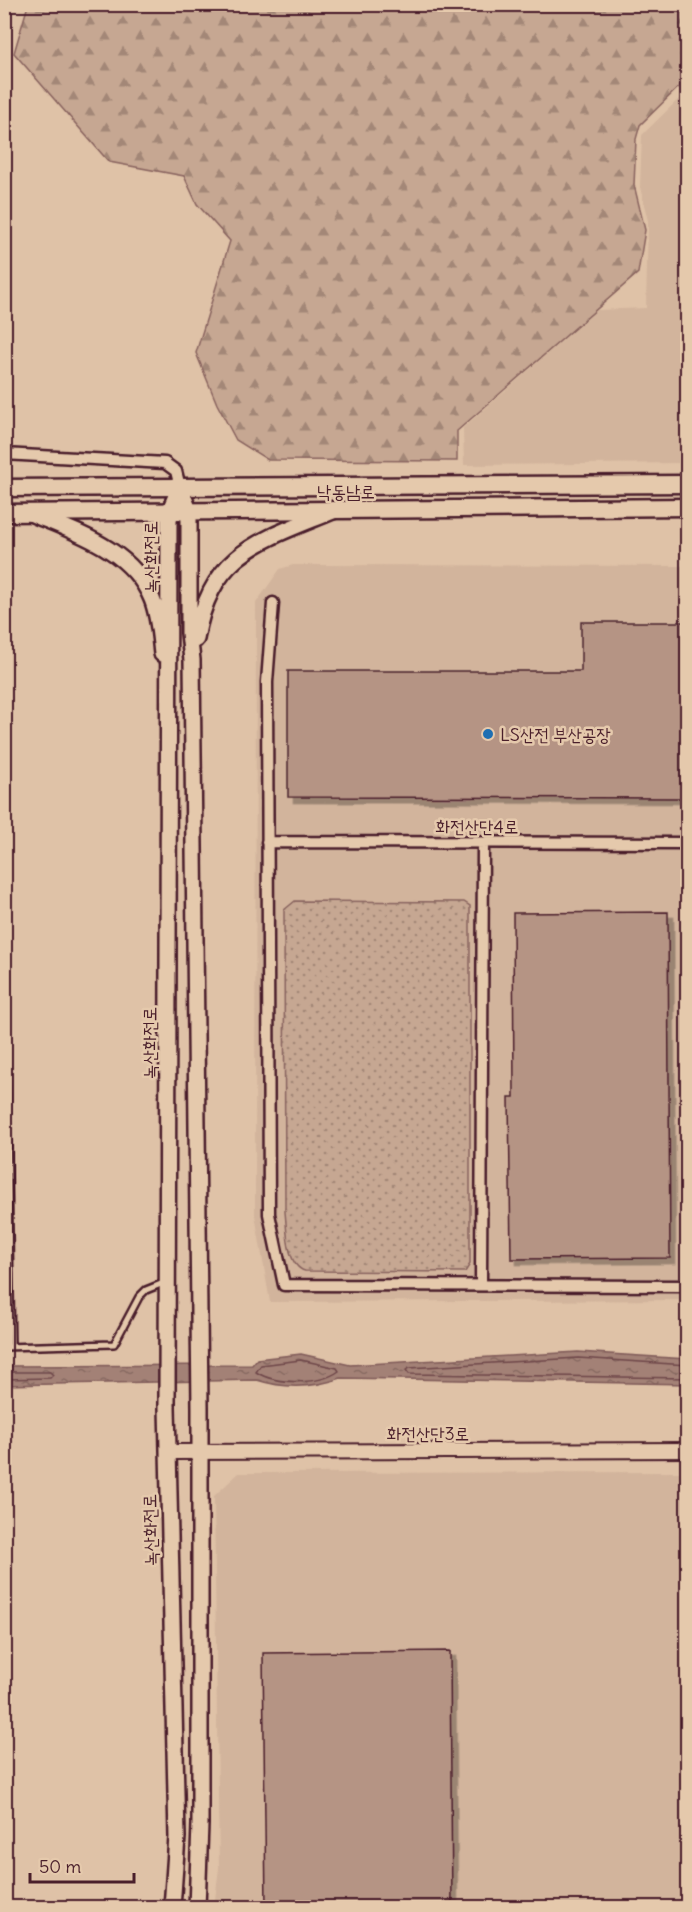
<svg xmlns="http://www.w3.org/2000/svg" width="692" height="1912" viewBox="0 0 692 1912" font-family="Delius,'Poor Story',sans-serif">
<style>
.built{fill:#d2b49c}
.grass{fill:url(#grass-dots);stroke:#88635e;stroke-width:1.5}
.forest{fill:url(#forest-firs);stroke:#88635e;stroke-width:1.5}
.water{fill:url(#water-ripples);stroke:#7f5a58;stroke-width:1.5}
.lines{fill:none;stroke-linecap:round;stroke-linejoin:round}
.shore{stroke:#6e4649;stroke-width:1.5}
.building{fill:#b59484;stroke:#4a1f2b;stroke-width:1.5;filter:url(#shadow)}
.service-casing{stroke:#4a1f2b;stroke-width:10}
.minor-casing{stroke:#4a1f2b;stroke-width:15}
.tertiary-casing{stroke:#4a1f2b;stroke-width:18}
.secondary-casing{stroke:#4a1f2b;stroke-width:20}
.primary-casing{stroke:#4a1f2b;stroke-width:21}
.service{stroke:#e5c9ac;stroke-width:5}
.minor{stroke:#e5c9ac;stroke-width:10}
.tertiary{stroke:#e5c9ac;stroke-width:14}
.secondary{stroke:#e5c9ac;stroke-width:15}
.primary{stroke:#e5c9ac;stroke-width:16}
.poi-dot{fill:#1f6fb2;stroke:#e5c9ac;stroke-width:2}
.labels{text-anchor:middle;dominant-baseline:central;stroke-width:5;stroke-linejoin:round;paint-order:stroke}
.street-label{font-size:18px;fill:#4a1f2b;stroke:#e5c9ac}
.poi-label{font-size:18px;fill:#4a1f2b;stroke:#e5c9ac;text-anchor:start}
</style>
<defs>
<pattern id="grass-dots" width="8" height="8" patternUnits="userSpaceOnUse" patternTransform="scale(1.5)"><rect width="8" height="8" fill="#c6a792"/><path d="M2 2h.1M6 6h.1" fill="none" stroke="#a38777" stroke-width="1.8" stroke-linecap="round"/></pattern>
<pattern id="forest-firs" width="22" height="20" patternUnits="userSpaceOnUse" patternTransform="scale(1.5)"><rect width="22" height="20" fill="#c6a792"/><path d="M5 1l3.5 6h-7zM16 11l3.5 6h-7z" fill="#a38777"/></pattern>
<pattern id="water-ripples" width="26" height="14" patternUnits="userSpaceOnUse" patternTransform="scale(1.5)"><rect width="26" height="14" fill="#a38176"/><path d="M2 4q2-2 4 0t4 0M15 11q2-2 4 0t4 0" fill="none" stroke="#876961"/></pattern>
<filter id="shadow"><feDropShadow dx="5.5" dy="5.5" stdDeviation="0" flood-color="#0004"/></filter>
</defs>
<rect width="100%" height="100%" fill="#dfc2a7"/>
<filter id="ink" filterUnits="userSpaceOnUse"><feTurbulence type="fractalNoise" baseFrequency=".0167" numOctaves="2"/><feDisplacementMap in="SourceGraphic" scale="12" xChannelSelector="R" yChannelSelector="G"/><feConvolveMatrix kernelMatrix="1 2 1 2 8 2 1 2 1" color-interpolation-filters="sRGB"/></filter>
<g filter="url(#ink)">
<!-- built -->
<path class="built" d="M687,91V463L464,465L463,428L597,310L646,308L648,221L640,187L642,135Z
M293,565L687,566V1300L270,1302L255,1215L256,603L280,569Z
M687,1472V1907H214L219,1868L214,1496L239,1473Z"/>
<!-- grass -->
<path class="grass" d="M295,901L464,902L470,906V1264L465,1272L305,1271C286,1266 287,1228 285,1212L284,910Z"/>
<!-- forest -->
<path class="forest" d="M28,5H687V79L640,125L636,139L634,185L645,230L638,273L457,431V461L268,460L236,440L217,404L196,353L230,241L197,204L184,176L109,162L14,53Z"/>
<!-- water -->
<path class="water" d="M578,1352L687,1359L688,1384L341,1378C313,1388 285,1389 257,1380L5,1385L4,1366L252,1365L257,1359L301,1354L350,1365Z"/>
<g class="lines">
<!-- shore -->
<path class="shore" d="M301,1360L337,1368L339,1371C320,1385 276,1385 256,1372L261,1365Z
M688,1365L578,1358L409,1368L406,1370L409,1374L688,1378
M4,1372H50L53,1375L50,1378L4,1379"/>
</g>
<!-- building -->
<path class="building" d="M581,622H687V798L288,797V671H581Z
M668,912L670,1258L511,1259L509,1097H514L513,913Z
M450,1651L452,1908H266L263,1653Z"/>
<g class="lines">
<!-- service casing -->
<g class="service-casing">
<path id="service" d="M4,950L11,1347
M4,1347L114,1344L139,1297L146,1290L166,1282"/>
</g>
<!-- minor casing -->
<g class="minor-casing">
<path id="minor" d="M4,454L165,463L176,471L180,487
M273,603L267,682L269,1214L284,1285L688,1286
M267,842L688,843
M481,1285L483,843"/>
</g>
<!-- tertiary casing -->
<g class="tertiary-casing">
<path id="tertiary" d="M168,1452L688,1450"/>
</g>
<!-- secondary casing -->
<g class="secondary-casing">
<path id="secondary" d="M180,487L189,511V633L192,660L200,1407V1824L197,1908
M30,513C75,532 132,549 152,599C159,616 160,636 162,654
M196,639C211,552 260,541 333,511
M172,1908L177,1837L167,1407L169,512L180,487"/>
</g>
<!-- primary casing -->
<g class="primary-casing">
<path id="primary" d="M4,488L688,484
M4,513L688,507"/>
</g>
<!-- service -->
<use href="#service" class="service"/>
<!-- minor -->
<use href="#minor" class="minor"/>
<!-- tertiary -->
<use href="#tertiary" class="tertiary"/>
<!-- secondary -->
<use href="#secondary" class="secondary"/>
<!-- primary -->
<use href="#primary" class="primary"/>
</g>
</g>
<!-- markers -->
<circle class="poi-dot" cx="488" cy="734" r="6"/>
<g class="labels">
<!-- street labels -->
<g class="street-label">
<text x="346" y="491">낙동남로</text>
<text transform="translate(150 557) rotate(-90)">녹산화전로</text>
<text x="477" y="826">화전산단4로</text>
<text transform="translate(149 1043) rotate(-90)">녹산화전로</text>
<text x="428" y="1433">화전산단3로</text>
<text transform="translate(150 1530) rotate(-91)">녹산화전로</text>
</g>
<!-- poi labels -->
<g class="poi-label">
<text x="500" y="734">LS산전 부산공장</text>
</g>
</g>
<!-- margin -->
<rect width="692" height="1912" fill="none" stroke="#e5c9ac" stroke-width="24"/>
<rect x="12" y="12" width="668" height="1888" fill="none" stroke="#4a1f2b" stroke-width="2" filter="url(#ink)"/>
<!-- scale -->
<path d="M30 1873v9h104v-9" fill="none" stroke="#4a1f2b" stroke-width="3"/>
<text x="39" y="1873" font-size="18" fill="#4a1f2b" stroke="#e5c9ac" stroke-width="4.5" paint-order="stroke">50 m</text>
</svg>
